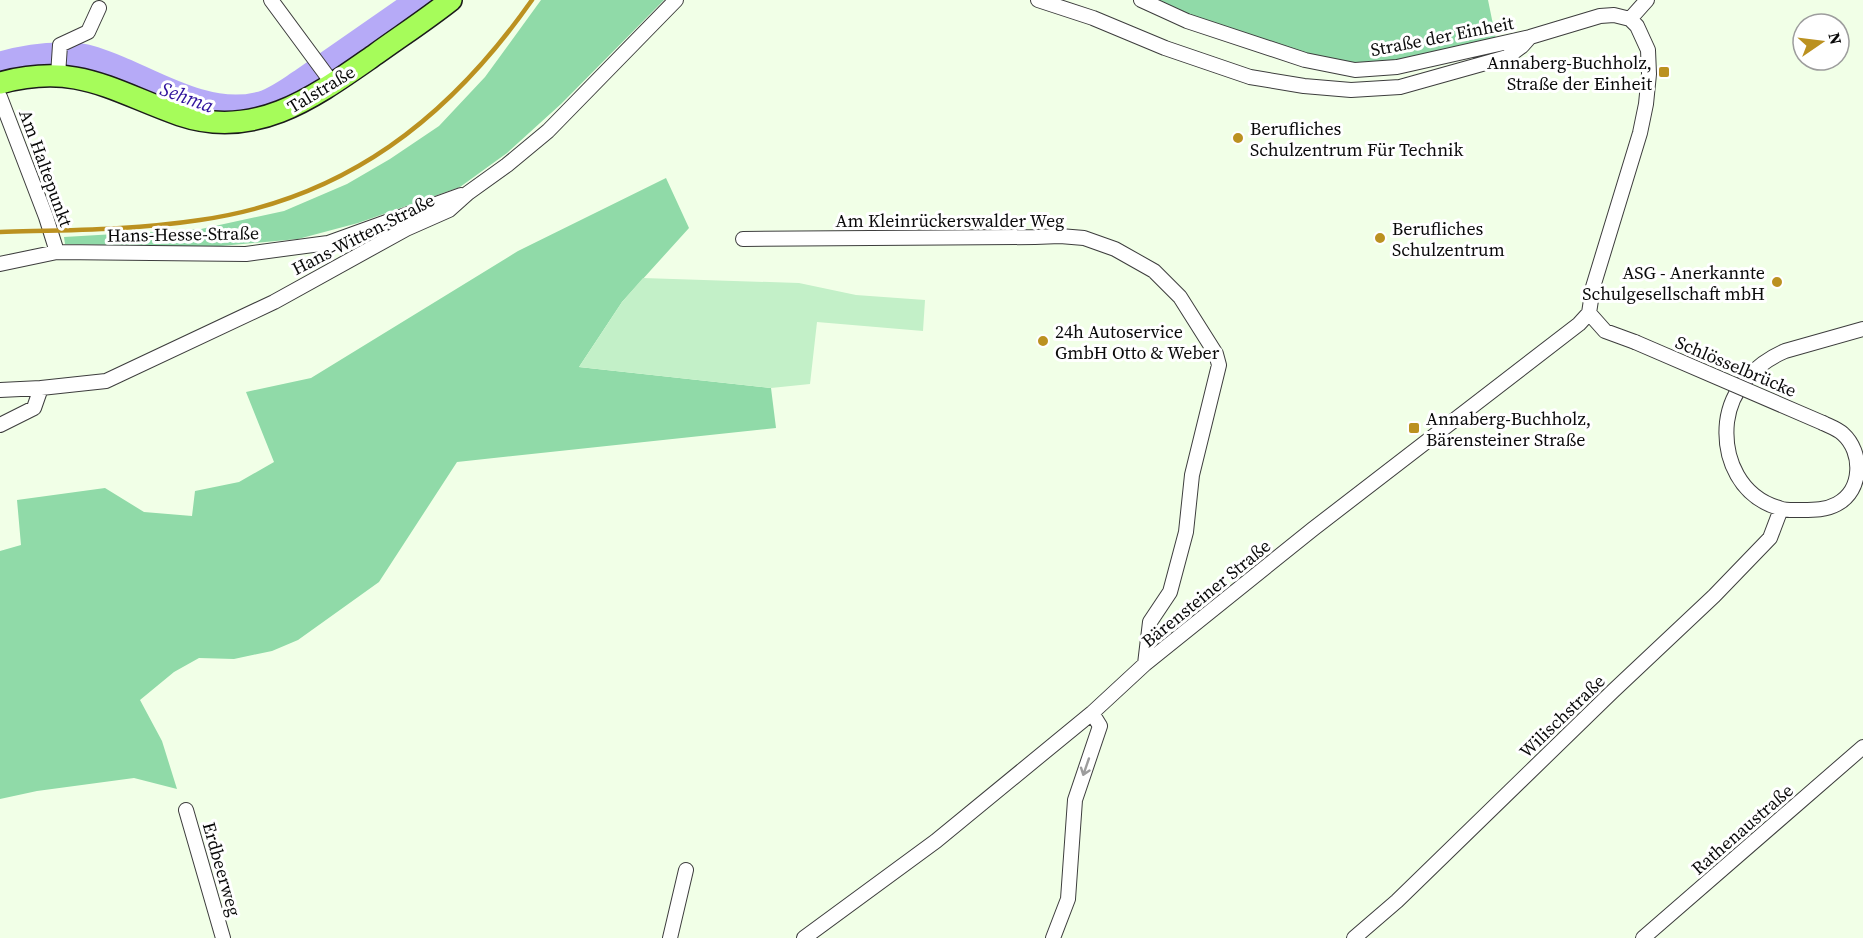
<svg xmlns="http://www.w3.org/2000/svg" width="1863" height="938" viewBox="0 0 1863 938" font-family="'Source Serif 4',serif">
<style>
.forest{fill:#90daa8}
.pitch{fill:#c3f0c8}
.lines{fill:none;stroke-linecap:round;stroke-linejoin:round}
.river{stroke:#b6aaf7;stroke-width:28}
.minor-casing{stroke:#3d3d3d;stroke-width:16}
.primary-casing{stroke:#1b1b1b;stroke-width:24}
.minor{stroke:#fff;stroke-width:14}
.primary{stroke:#a6fc5a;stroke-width:21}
.rail{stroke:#bb9120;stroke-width:4.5}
.minor-bridge-casing{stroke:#3d3d3d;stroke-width:16;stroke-linecap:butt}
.minor-bridge{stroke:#fff;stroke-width:14}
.oneway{stroke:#9d9d9d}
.poi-dot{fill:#bb9120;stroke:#fff;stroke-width:2}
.labels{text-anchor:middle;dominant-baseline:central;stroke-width:6;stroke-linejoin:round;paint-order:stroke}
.street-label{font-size:18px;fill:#0a0a0a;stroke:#fff}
.poi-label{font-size:18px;fill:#0a0a0a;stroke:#fff;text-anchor:start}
.water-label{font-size:20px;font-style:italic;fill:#2f129c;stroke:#fff}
</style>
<rect width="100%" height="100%" fill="#f1ffe7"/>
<!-- forest -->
<path class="forest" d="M541,0H664L561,104L507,153L460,187L358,223L298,239L210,247L65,244L64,237L201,229L284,211L347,184L390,159L439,126L485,77Z
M1141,0H1488L1497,44L1355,70Z
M666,178L689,228L622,302L579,367L771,388L776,428L457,462L379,582L298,640L272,651L234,659L199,658L174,672L140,700L162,741L177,789L134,778L37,791L0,799V551L21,545L17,500L105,488L144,512L192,516L195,491L239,482L274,462L246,392L311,378L518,251Z"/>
<!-- pitch -->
<path class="pitch" d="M643,278L799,283L856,295L925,300L923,331L817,322L810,384L771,388L579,367L622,302Z"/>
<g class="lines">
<!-- river -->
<path class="river" d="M0,66C25,58 51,55 78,57C94,59 111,67 126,73C166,91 213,117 258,106C274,103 289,91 303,82L421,0"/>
<!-- minor casing -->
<g class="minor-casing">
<path id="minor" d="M271,0L333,84
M1038,0L1093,18L1165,48L1250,77L1304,86L1351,90L1400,87L1507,57L1522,46L1530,37
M1141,0L1187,21L1305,60L1355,70L1397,67L1530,37L1600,16L1614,15L1630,19L1637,26L1648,50L1649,74L1646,104L1640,133L1593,287L1589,313
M1630,19L1647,0
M58,75L60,45L88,32L99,8
M0,97L46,217L57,252
M743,239L1035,237L1060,236L1084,238L1115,249L1154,271L1180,297L1216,354L1219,365L1192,475L1186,532L1170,592L1150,622L1145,664
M0,264L57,252L246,254L328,243L461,195
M1589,313L1605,331L1635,342
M0,390L41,388
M1823,423C1829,426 1838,429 1843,434C1863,452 1863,490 1837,504C1826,510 1814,510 1802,510C1794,510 1786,511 1779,508C1741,497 1723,460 1727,422C1731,389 1755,364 1785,351L1863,329
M0,425L34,408L41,388L106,381L274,302L406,229L449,210L468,193L507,165L548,131L676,0
M186,810L223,938
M670,938L686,870
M804,938L936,841L1092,713L1145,664L1313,529L1579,324L1589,313
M1053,938L1068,899L1075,800L1100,726L1092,713
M1354,938L1397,901L1612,692L1714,596L1770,538L1781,509
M1643,938L1863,747"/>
</g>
<!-- primary casing -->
<g class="primary-casing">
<path id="primary" d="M0,83C77,62 112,91 180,115C257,141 317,95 376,54C401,36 427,19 451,0"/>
</g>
<!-- minor -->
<use href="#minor" class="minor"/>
<!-- primary -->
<use href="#primary" class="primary"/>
<!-- rail -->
<path class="rail" d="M0,232C67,230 134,230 200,220C346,199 449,118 532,0"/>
<!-- minor-bridge casing -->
<g class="minor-bridge-casing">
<path id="minor-bridge" d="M1635,342L1823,423"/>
</g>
<!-- minor-bridge -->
<use href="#minor-bridge" class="minor-bridge"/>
</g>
<!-- one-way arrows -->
<defs><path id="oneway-shaft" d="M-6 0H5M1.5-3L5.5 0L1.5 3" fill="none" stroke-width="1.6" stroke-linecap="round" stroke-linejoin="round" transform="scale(1.5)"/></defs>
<use class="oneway" href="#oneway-shaft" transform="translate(1086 767) rotate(109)"/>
<!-- markers -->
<g class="poi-dot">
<rect x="1658" y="66" width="12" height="12" rx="3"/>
<circle cx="1238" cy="138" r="6"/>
<circle cx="1380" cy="238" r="6"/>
<circle cx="1777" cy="282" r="6"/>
<circle cx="1043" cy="341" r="6"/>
<rect x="1408" y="422" width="12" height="12" rx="3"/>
</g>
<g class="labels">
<!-- street labels -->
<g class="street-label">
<text transform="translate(1442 36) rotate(-11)">Straße der Einheit</text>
<text transform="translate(321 89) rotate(-31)">Talstraße</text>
<text transform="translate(46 168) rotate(70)">Am Haltepunkt</text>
<text x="950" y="220">Am Kleinrückerswalder Weg</text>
<text transform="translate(183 234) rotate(-1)">Hans-Hesse-Straße</text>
<text transform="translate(363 234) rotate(-27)">Hans-Witten-Straße</text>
<text transform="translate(1736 366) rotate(23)">Schlösselbrücke</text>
<text transform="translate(1206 593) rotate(-39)">Bärensteiner Straße</text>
<text transform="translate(1562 716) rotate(-44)">Wilischstraße</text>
<text transform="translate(1742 829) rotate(-41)">Rathenaustraße</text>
<text transform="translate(222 869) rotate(74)">Erdbeerweg</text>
</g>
<!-- poi labels -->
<g class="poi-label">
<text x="1652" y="62" text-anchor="end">Annaberg-Buchholz,<tspan x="1652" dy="21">Straße der Einheit</tspan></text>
<text x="1250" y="128">Berufliches<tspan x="1250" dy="21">Schulzentrum Für Technik</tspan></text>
<text x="1392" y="228">Berufliches<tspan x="1392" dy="21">Schulzentrum</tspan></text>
<text x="1765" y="272" text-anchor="end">ASG - Anerkannte<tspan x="1765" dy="21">Schulgesellschaft mbH</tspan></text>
<text x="1055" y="331">24h Autoservice<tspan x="1055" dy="21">GmbH Otto &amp; Weber</tspan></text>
<text x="1426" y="418">Annaberg-Buchholz,<tspan x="1426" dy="21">Bärensteiner Straße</tspan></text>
</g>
<!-- water labels -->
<g class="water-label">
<text transform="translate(187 97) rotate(20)">Sehma</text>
</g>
</g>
<!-- north arrow -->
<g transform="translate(1821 42) rotate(76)"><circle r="28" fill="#ffffff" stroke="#9d9d9d" stroke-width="1.5"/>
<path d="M0-4.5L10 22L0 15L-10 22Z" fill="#bb9120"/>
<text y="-9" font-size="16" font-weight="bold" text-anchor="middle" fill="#0a0a0a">N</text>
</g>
</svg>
